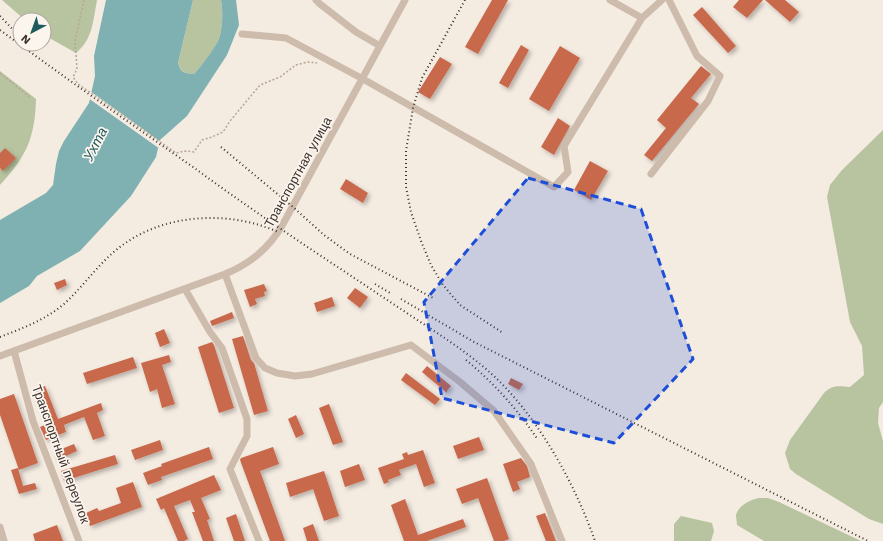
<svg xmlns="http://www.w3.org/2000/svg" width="883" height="541" viewBox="0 0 883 541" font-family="'Work Sans',sans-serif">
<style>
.green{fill:#b8c4a0}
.water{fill:#7fb0b2}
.pier{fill:#f4ebe1}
.building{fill:#c8694b;filter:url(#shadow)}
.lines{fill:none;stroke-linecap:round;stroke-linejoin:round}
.path{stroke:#b9a596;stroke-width:1.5;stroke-dasharray:2 2;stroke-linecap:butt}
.minor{stroke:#cdbbac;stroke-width:7}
.rail{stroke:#3b302b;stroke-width:2;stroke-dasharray:1 3;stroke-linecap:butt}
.marked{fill:#1d4ed8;fill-opacity:0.2;stroke:#1d4ed8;stroke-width:3;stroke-dasharray:8 5;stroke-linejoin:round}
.labels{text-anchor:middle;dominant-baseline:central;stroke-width:3.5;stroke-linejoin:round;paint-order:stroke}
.street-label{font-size:13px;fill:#3b302b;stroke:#fbf5ee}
.water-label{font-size:14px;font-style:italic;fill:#1f5a5e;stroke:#fbf5ee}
</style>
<defs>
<filter id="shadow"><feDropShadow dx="2.5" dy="2.5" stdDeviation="2" flood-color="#0004"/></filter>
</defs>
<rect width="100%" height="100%" fill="#f4ebe1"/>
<!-- green -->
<path class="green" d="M2,0H97C93,21 93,39 76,53L44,35V20H25Z
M193,0H221C223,10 223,31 218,41C213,52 203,64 194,74C185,73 181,73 178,63Z
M0,71L36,99C35,138 26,157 0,185Z
M883,130V402L879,408L878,423L883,441V524L869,519L796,474L790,469L785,453L790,440L824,393C832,385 838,386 850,387L864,375L862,346L850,322L827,197L830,185L842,170Z
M759,498H768L779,502L861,541H764L737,525C737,522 736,518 736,515C739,505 750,500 759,498Z
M681,516L712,523L714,531L711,541H674V524Z"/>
<!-- water -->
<path class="water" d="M106,0H193L178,63C181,73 184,73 194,74C203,64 212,52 218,41C223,31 223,10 221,0H236L239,25L227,55L187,116L160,140L156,157L131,196L80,251L37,276L29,286L0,303V220L46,193L53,185L56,164L59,151L64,141L89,103L95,76L94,56Z"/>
<!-- pier -->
<path class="pier" d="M90,91L161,142L160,149L88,98Z"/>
<!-- building -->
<path class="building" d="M492,0H508L478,54L465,47Z
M739,0H763L747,18L733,7Z
M765,0H785L799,12L790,22Z
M702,7L736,46L728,53L693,15Z
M521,45L529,50L508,88L499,83Z
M560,46L580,58L549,111L529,99Z
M440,57L452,64L430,99L418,92Z
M701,66L711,74L691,98L699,104L652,161L644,155L666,128L657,120Z
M558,118L570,126L554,155L541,147Z
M5,148L16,158L3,171L0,168V153Z
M590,161L608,171L591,200L574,190Z
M346,179L368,193L363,203L340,189Z
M65,279L67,285L57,290L54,283Z
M264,284L267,291L264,292L265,296L255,299L257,304L250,307L244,290Z
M355,288L368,297L360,308L347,298Z
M332,297L335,306L317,312L314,303Z
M232,312L234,318L212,326L210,321Z
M164,329L170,343L160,347L155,333Z
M243,336L251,360L254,363L268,411L254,415L232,339Z
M212,342L214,345L234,408L219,413L198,347Z
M169,355L171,362L162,365L175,404L162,408L157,389L150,392L141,363Z
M133,357L137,368L87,384L83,373Z
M427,366L451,386L447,391V393L422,372Z
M406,373L440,399L435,405L401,380Z
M511,378L523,384L519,390L508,384Z
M45,386L58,419L101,403L103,410L97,413L105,436L93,440L84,417L64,425L66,432L46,440L40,427L47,424L34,390Z
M14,394L38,463L19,470L0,415V399Z
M329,404L343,442L333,445L319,408Z
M296,415L304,434L296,438L288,419Z
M479,437L484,450L458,459L453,446Z
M160,440L163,450L135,460L131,450Z
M74,444L77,451L57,460L54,452Z
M209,447L213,459L161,477L162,480L148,485L143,473L162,466L161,464Z
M273,447L279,464L260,471L285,541H270L240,460L241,458Z
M423,450L435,483L424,487L416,464L399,470L401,475L388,480L389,482L384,484L378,468L404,459L402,454L407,452L408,455Z
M115,455L118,464L64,481L61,471Z
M521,458L527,466L530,477L517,482L520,489L513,492L503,464Z
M359,464L365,480L345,487L340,471Z
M18,468L23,486L35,483L37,489L19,494L11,470Z
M324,471L339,516L324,521L313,489L290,497L286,483Z
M214,475L221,490L201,498L210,519L207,520L214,541H203L192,512H195L190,500L174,506L188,539L184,541H178L164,508L161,510L156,499Z
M487,478L509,539L504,541H494L478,498L462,504L456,489Z
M133,482L142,507L90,526L86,513L97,508L99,511L121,503L116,488Z
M405,499L418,535L463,519L466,527L427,541H404L391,505Z
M545,513L556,541H546L536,516Z
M236,514L245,541H234L226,518Z
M313,524L319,541H307L303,528Z
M57,525L63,541H35L33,534Z"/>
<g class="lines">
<!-- path -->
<path class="path" d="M84,0L75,41L77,69L73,77L78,84L176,153L185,151L194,152L202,140L212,137L223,132L230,121L260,85L280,77L296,65L308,62L317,63
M0,73L31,98"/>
<!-- minor -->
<path class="minor" d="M316,0L320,4L356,32L380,46
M610,0L642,18
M242,34L286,38L363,79L554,187L568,172L564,146L642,18L662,0
M651,174L708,101L720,76L697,56L669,0
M225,274L256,358L265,368L277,373L295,376L312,374L411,345L460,382L494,411L531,464L562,541
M185,289L210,332L222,348L247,419V436L230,469L259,541
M14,351L33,421L79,541
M0,356L225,274C250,264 270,247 283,224L405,0
M0,527L4,541"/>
<!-- rail -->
<path class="rail" d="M465,0L422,78L413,108L406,151V187L411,212L421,241L431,265L443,285L460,305L503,333
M0,16L20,37
M0,30C64,77 128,122 193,167C234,197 276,226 318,254C353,277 387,300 422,323C451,342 480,361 504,386C544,428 576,487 595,541
M221,147L293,207L324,235L350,254L433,298
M375,284L390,293
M401,299L474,342L868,541
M0,337C23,328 45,320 64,304C86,284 102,258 127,242C170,213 232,211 278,232
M466,360C494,383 518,410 538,440"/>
</g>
<!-- marked area -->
<path class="marked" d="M528,178L641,209L693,359L614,443L442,398L424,302Z"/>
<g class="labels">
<!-- street labels -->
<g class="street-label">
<text transform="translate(298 172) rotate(-61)">Транспортная улица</text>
<text transform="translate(61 454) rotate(70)">Транспортный переулок</text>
</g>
<!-- water labels -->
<g class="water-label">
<text transform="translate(95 144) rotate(-63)">Ухта</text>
</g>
</g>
<!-- north arrow -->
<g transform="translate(32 32) rotate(221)"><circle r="19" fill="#fbf5ee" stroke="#aea6a0"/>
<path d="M0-3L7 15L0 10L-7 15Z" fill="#1f5a5e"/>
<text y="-6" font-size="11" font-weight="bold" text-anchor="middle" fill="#3b302b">N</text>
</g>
</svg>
